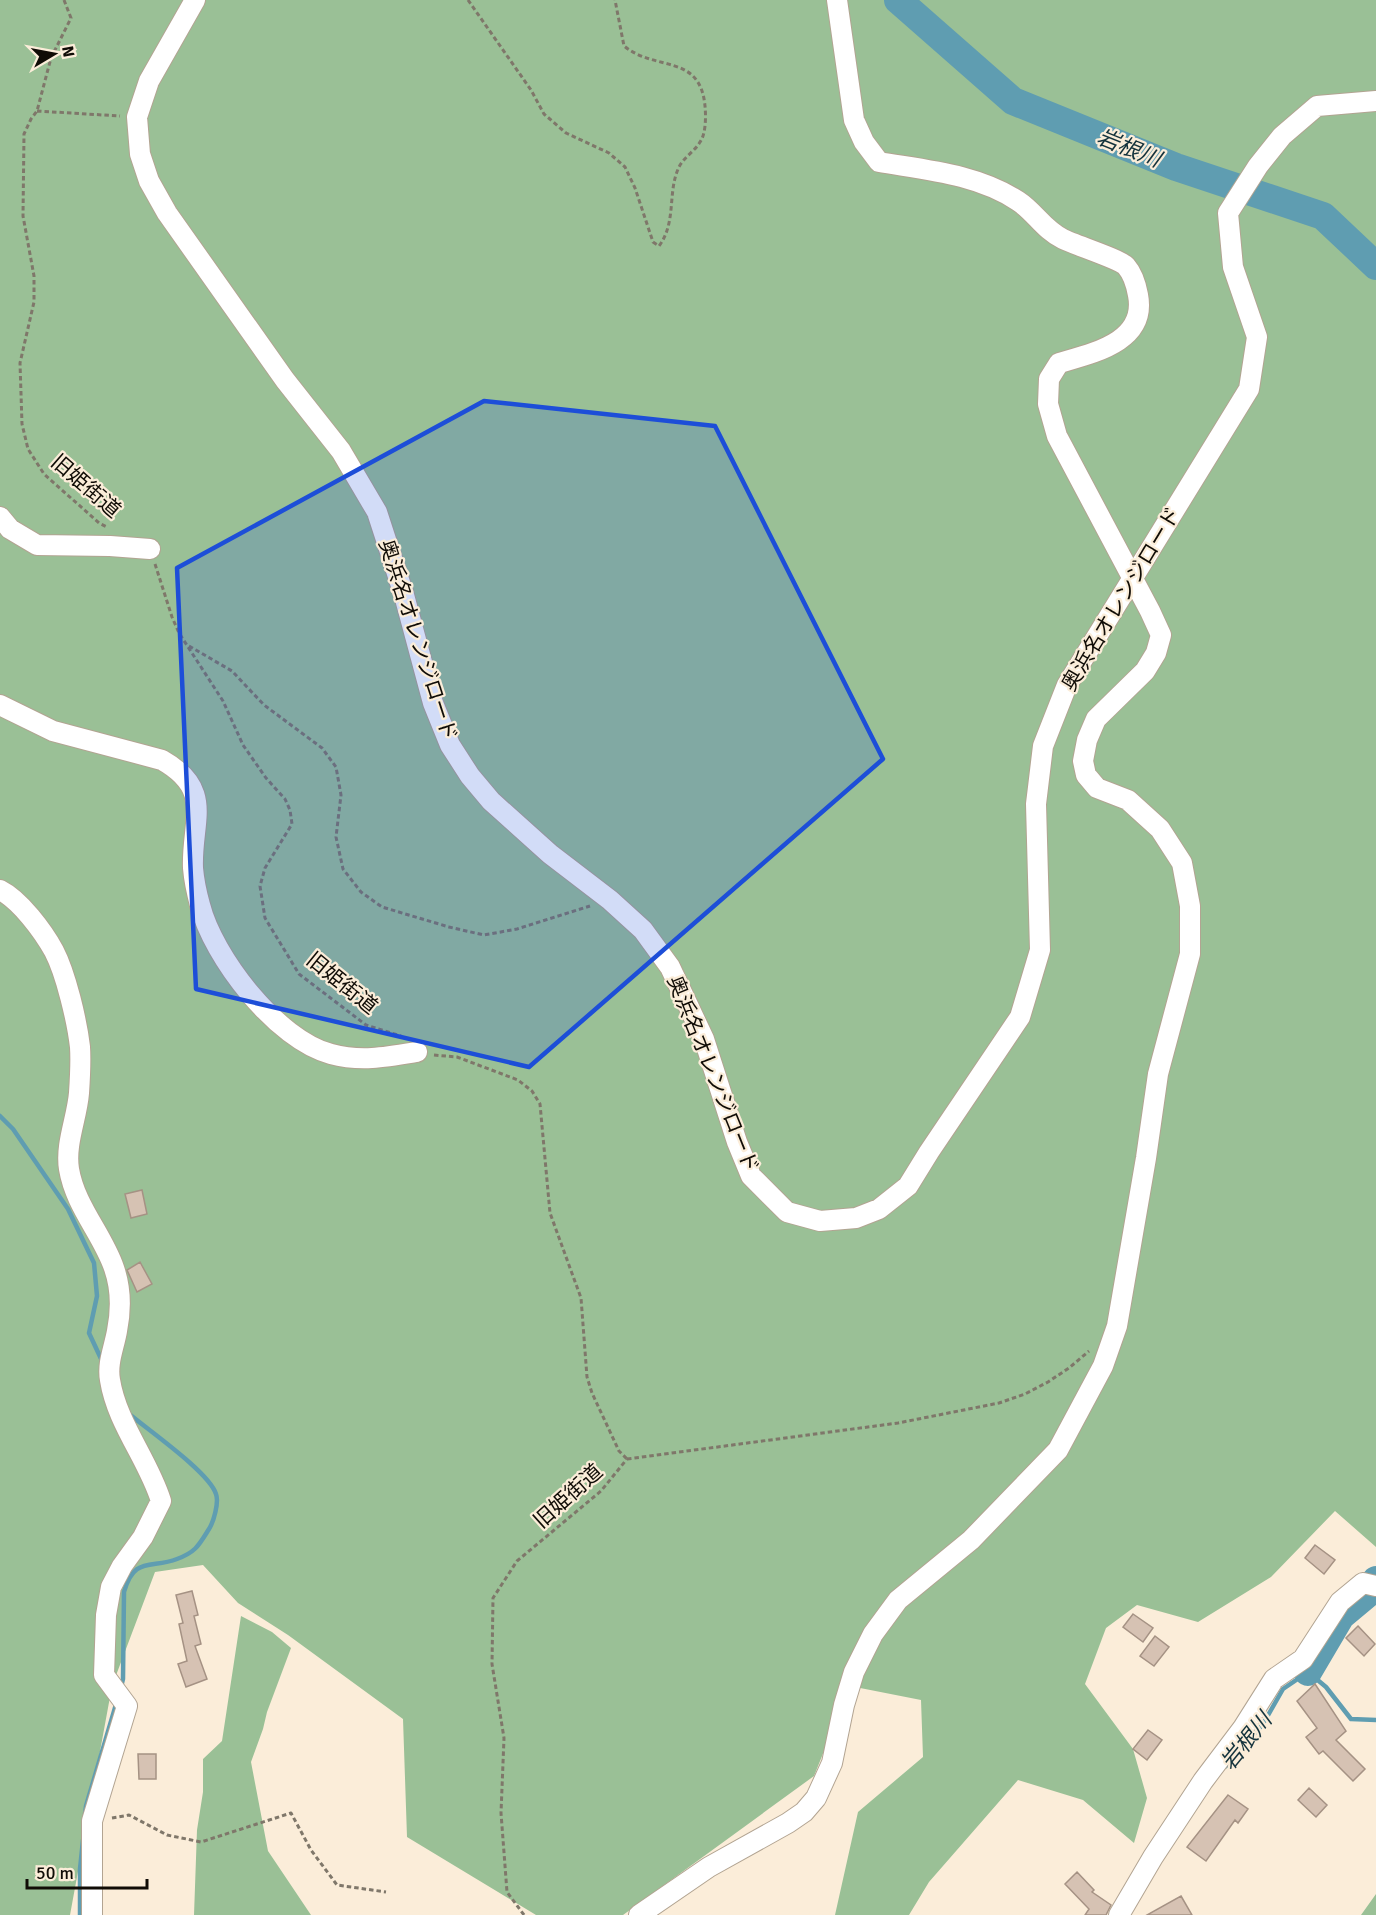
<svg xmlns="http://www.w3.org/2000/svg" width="1376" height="1915" viewBox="0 0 1376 1915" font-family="Signika,'Noto Sans JP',sans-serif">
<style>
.forest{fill:#9ac096}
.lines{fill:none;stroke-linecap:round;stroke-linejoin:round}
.stream{stroke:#5f9db1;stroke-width:4.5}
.river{stroke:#5f9db1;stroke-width:28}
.building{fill:#d6c2b3;stroke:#a59284;stroke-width:1.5}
.minor-casing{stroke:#b2a492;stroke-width:22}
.path{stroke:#7f776a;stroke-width:3;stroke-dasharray:4.5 3;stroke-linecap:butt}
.minor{stroke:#fff;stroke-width:20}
.marked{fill:#1d4ed8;fill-opacity:0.2;stroke:#1d4ed8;stroke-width:4.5;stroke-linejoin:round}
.labels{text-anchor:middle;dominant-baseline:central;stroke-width:4.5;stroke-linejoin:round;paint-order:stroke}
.street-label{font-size:21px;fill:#100c06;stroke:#fbedd9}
.water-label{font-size:22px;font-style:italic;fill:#13323c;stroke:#fbedd9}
</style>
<rect width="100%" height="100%" fill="#fbedd9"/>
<!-- forest -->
<path class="forest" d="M0,0H1376V1547L1335,1511L1271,1577L1198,1622L1137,1605L1106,1628L1085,1684L1133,1749L1147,1798L1134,1843L1083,1800L1018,1780L929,1882L909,1915H835L858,1812L923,1757L921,1700L850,1686L814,1776L623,1915H536L407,1837L403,1719L288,1635L238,1603L203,1565L155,1572L112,1686L70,1915H0Z
M241,1616L272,1632L291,1648L267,1712L263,1729L251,1762L268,1851L311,1915H194L197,1830L203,1792V1759L222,1741Z
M1376,1894V1915H1361Z"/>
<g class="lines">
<!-- stream -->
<path class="stream" d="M0,1116L13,1129L68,1209L94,1263L97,1296L89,1333L103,1363
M121,1687L123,1679L124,1592C134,1556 151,1569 177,1559C196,1552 199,1545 209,1529C214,1521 219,1502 216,1494C209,1472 148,1430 128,1413
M1226,1766L1263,1724L1283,1689L1308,1672L1326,1687L1351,1719L1376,1720
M85,1814L86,1806L117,1701
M80,1915V1869L83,1840"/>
<!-- river -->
<path class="river" d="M898,0L1013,101L1176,167L1323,216L1376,266
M1308,1672L1341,1616L1371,1591L1376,1580"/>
</g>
<!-- building -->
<path class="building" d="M142,1190L147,1214L131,1218L125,1194Z
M140,1262L152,1284L137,1292L127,1270Z
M1315,1545L1335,1560L1324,1574L1305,1558Z
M192,1591L198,1615L194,1616L201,1644L195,1646L207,1679L186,1687L178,1664L187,1661L179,1624L183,1623L176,1595Z
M1133,1614L1153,1628L1143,1642L1123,1627Z
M1358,1626L1375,1644L1364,1656L1346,1638Z
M1155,1636L1169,1647L1154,1666L1140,1656Z
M1315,1684L1346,1731L1336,1740L1365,1769L1353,1781L1323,1751L1319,1754L1306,1737L1317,1728L1297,1701Z
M1148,1730L1162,1740L1147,1760L1133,1749Z
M138,1754H156V1779H139Z
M1309,1788L1327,1805L1316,1817L1298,1800Z
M1228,1795L1248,1809L1238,1823L1235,1820L1206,1861L1187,1847Z
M1077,1872L1094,1890L1092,1892L1111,1905L1106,1915H1085L1089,1909L1065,1884Z
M1181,1896L1192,1915H1147Z"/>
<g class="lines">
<!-- minor casing -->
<g class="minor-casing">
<path id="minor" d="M195,0L149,81L137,117L140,154L149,181L167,213L285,380L341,451L377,512L404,595L433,703L450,745L470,776L491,801L550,854L610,900L643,930L670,967L704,1039L737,1142L751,1176L787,1212L820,1221L856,1218L879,1209L908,1186L929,1152L1020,1017L1040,950L1036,804L1043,746L1067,685L1249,389L1257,337L1233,267L1228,213L1258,166L1282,136L1317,106L1376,101
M0,517L10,529L37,545L110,546L150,549
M0,705L53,731L162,760C215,790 191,821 193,868C194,880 197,894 200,905C213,957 277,1040 331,1054C361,1062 387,1057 417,1052
M0,890C20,900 43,931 54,951C66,974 77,1021 80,1047C81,1062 80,1078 79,1093C77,1118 65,1144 69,1169C75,1206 103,1235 114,1268C121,1288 121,1311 117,1331C114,1348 107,1363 110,1380C117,1424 148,1459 161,1501L143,1537L122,1566L111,1587L106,1615L104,1675L127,1706L92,1821V1915
M639,1915L709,1867L788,1823L804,1812L816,1798L832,1763L844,1705L854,1672L873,1634L898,1600L971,1540L1058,1450L1103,1366L1117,1326L1146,1158L1158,1074L1190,954V906L1182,863L1160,829L1128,800L1097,788L1086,775L1083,761L1087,740L1096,719L1145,671L1156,653L1161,635L1150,611L1057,436L1048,404L1049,379L1059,363C1093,353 1147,342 1138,295C1136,284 1133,274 1126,266C1119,259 1075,245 1063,239C1044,230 1035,212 1018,201C977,174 926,170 879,162L864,142L854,120L837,0
M1119,1915L1153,1857L1203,1781L1243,1728L1274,1679L1303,1659L1340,1602L1363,1583L1376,1586"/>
</g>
<!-- path -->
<path class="path" d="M64,0L71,18L51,58L37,111L31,119L24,134L23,216L34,276V302L20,363L22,424L28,449L44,474L99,523L107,527
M468,0L531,90L544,114L566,133L609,153L625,167L635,188L653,242L659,246C677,222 667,192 679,167C684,157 695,151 700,142C706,134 706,116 705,106C700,53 656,72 624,46L615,0
M37,111L120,116
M155,564L172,617L179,633L223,701L243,745L266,778L285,799L290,810L292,824L265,868L260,886L265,918L299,974L366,1025L401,1036
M189,646L232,671L264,705L322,748L336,767L341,795L336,837L343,869L361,892L382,907L449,927L484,935L517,929L590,906
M434,1055L457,1057L518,1080L532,1091L540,1104L550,1213L581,1298L587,1377L592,1393L619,1451L627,1459
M627,1459L898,1423L999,1403L1025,1394L1048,1382L1069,1368L1089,1351
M112,1818L129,1815L167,1835L201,1842L291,1813L311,1850L337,1885L386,1892
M524,1915L507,1892L501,1813L504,1738L492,1664L493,1598L517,1561L601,1491L627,1459"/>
<!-- minor -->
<use href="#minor" class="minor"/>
</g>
<!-- marked area -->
<path class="marked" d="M484,401L715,426L883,759L529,1067L196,989L177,568Z"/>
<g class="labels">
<!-- street labels -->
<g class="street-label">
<text transform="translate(86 486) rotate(41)">旧姫街道</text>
<text transform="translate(1121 599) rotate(-59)">奥浜名オレンジロード</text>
<text transform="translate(418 640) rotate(72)">奥浜名オレンジロード</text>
<text transform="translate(342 983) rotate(39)">旧姫街道</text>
<text transform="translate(713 1074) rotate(68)">奥浜名オレンジロード</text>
<text transform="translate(568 1496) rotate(-42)">旧姫街道</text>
</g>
<!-- water labels -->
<g class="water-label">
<text transform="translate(1129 148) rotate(22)">岩根川</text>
<text transform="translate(1246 1741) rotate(-51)">岩根川</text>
</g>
</g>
<!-- north arrow -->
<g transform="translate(54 54) rotate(80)" stroke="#fbedd9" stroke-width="4.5" paint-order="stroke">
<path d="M0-4.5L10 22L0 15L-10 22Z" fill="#100c06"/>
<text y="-9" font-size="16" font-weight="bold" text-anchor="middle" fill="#100c06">N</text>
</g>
<!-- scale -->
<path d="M27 1879v9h120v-9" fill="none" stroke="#100c06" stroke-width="3"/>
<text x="36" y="1879" font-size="18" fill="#100c06" stroke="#fbedd9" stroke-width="4.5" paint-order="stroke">50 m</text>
</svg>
